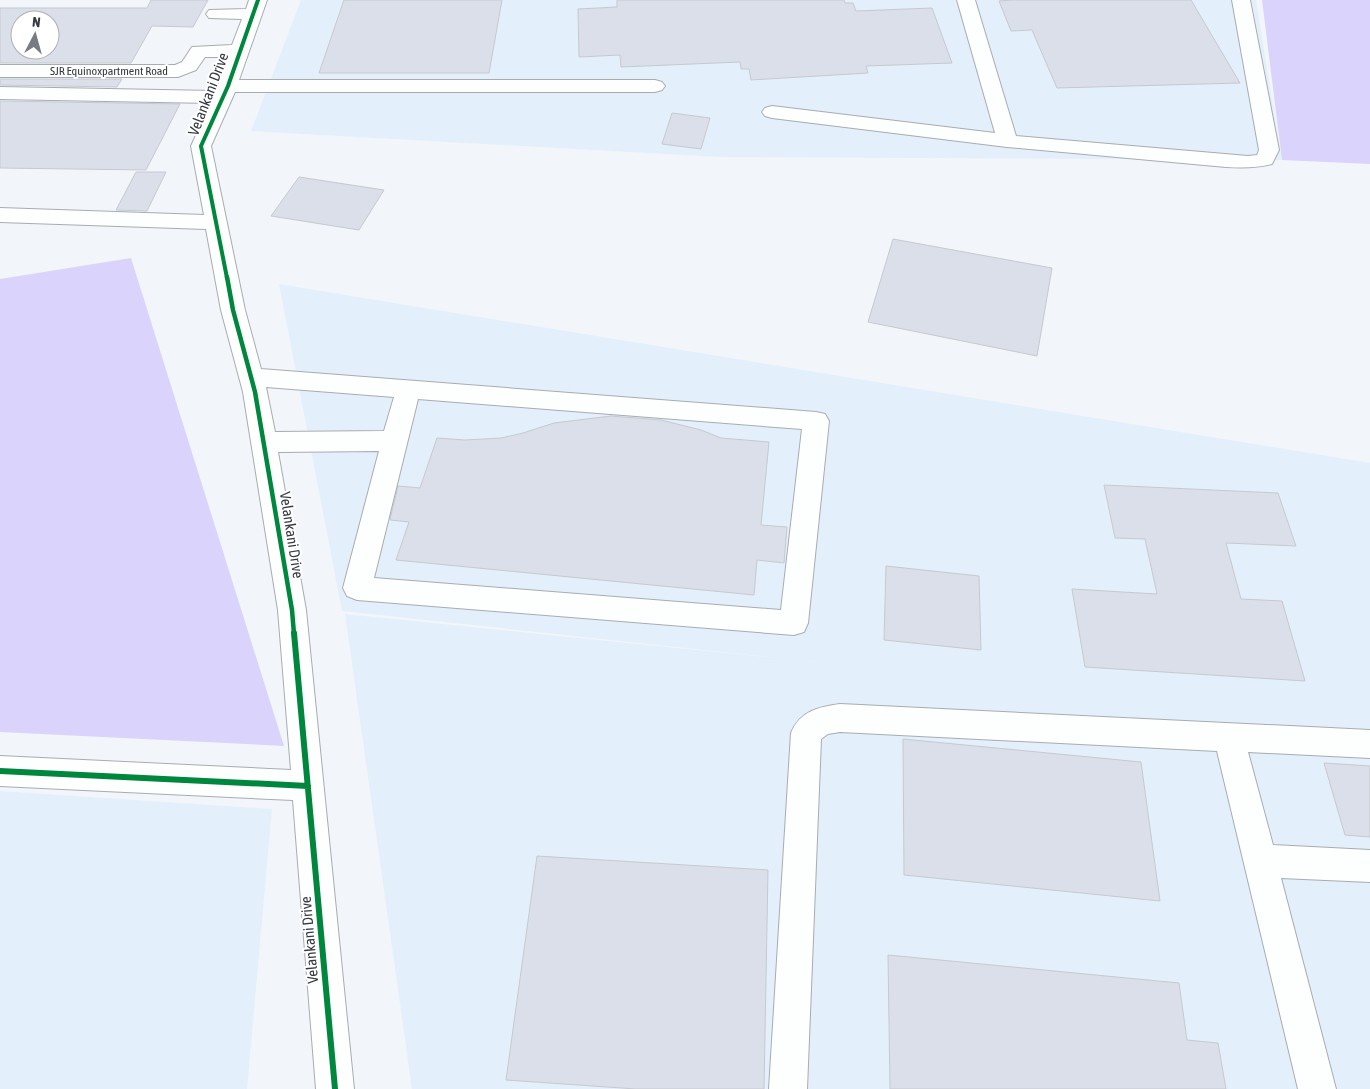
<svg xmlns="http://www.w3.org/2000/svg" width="1370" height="1089" viewBox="0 0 1370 1089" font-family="'Asap Condensed',sans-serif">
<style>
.built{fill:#e4effc}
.green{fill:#dad4fc}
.building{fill:#dbdfe9;stroke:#c6c9cf;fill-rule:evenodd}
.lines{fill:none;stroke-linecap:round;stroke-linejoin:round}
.minor-casing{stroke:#a8acb1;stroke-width:2}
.minor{fill:#fdfefe;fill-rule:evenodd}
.cycleway-far2-casing{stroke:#fff;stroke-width:6}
.cycleway-far1-casing{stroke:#fff;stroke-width:8}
.cycleway-casing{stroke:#fff;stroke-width:9}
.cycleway-far2{stroke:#00873e;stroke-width:4}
.cycleway-far1{stroke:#00873e;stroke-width:4.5}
.cycleway{stroke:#00873e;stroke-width:6}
.labels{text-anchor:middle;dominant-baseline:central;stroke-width:4;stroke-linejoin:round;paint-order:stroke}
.far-street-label{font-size:12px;fill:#343a41;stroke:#fff}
.street-label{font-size:15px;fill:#343a41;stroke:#fff}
</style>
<rect width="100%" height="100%" fill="#f2f6fa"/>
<!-- built -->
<path class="built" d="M301,0H1256L1282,160L719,157L251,131Z
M279,284L1370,463V1089H412L345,614L815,662L342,611Z
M0,791L272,809L247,1089H0Z"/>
<!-- green -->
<path class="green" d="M1262,0H1370V164L1282,160Z
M131,258L284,746L0,732V279Z"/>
<!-- building -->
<path class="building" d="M151,0H208L193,27L152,26L131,63H0V8H147ZM20,20H50V50H20Z
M344,0H502L489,73H319Z
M617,0H844L845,3H853L856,11L932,8L952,63L866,66L868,73L751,80L749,69H741L740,62L621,67L620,55L579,57L578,9L617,7Z
M1012,0H1191L1240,83L1057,88L1032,30L1011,31L999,1Z
M0,79H122L117,87L0,85Z
M0,101L180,104L146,170L0,168Z
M672,113L710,118L701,149L662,144Z
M136,172H166L147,211L116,210Z
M299,177L384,190L359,230L271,216Z
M893,239L1052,268L1037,356L868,322Z
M611,416L661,420L701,430L721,438L769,442L761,525L787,527L784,563L757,560L754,595L396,560L409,522L390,520L398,486L420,488L437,438L465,440L501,438L523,433L554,423Z
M1104,485L1278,493L1296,546L1226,543L1241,599L1282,601L1305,681L1085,667L1072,589L1157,594L1145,539L1115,538Z
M886,566L979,576L981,650L884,640Z
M903,739L1141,762L1160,901L904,875Z
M1324,763L1370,766V837L1345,835Z
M537,856L768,870L764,1089H636L506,1080Z
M888,955L1179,983L1187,1040L1218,1043L1226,1089H890Z"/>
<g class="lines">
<!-- minor casing -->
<g class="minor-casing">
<path id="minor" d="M249,0H267L239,80H655L662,82L665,86L662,90L655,92H235L211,146L245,310L261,369L816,412L825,414L829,421L808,623L804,632L794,635L357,600L347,596L343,588L379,451L278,452L306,610L354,1089H316L293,800L0,786V756L291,770L278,610L243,392L221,310L206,229L0,222V208L204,215L191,146L211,103L0,99V87L216,91L228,57H205L196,70L178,77H0V65H175L182,62L192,47L232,45L242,19L209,18L206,14L209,10L246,9ZM266,387L394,397L384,431L275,432ZM418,399L802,429L781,610L374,578Z
M957,0H975L1016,136L1248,156L1257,155L1259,150L1232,0H1250L1279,150L1272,164C1257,168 1242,168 1226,167L1007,147L772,118L765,116L762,112L765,108L772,106L995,133Z
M840,704L1370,730V758L1248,752L1273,845L1370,850V882L1281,878L1336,1089H1298L1217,751L840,732L828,734L821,739L807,1089H769L791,733C800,711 818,707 840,704Z"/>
</g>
<!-- minor -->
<use href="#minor" class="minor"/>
<!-- cycleway-far2 casing -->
<g class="cycleway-far2-casing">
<path id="cycleway-far2" d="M227,278L201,146L228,86L258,0"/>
</g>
<!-- cycleway-far1 casing -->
<g class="cycleway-far1-casing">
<path id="cycleway-far1" d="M227,277L233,310L255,392L292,610L294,634"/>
</g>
<!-- cycleway casing -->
<g class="cycleway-casing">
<path id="cycleway" d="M294,633L335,1089
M0,771L308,786"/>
</g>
<!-- cycleway-far2 -->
<use href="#cycleway-far2" class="cycleway-far2"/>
<!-- cycleway-far1 -->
<use href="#cycleway-far1" class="cycleway-far1"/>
<!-- cycleway -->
<use href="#cycleway" class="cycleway"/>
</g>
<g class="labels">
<!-- far-street labels -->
<g class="far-street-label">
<text x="109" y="71">SJR Equinoxpartment Road</text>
</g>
<!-- street labels -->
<g class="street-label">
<text transform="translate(208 94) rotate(-69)">Velankani Drive</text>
<text transform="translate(292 535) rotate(81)">Velankani Drive</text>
<text transform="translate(309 940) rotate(-95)">Velankani Drive</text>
</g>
</g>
<!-- north arrow -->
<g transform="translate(35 35) rotate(6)"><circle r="24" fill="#ffffff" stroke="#aeb0b3"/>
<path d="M0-4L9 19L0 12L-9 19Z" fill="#767c82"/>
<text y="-8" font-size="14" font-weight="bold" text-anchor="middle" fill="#343a41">N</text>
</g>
</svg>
